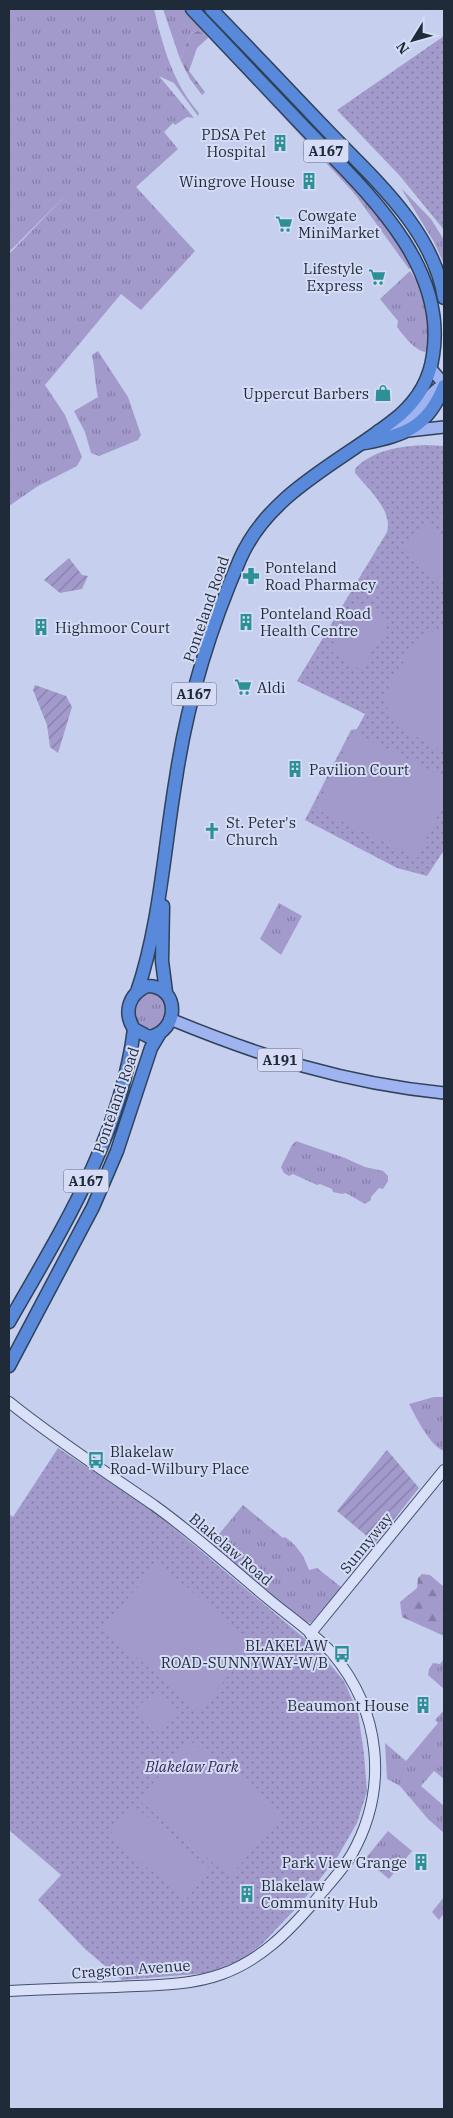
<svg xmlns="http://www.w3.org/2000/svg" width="453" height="2118" viewBox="0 0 453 2118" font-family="'IBM Plex Serif',serif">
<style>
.grass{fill:url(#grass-tufts)}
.forest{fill:url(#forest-firs)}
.park{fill:url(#park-dots)}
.garden{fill:url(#garden-furrows)}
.pitch{fill:#a39acc}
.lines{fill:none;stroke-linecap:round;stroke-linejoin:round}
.secondary-casing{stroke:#3f526b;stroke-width:12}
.primary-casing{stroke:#304257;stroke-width:14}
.highway-casing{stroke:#304257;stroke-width:15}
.secondary{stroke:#d9e0f8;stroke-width:10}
.primary{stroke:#9fb3f0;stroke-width:11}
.highway{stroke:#5989db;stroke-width:12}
.labels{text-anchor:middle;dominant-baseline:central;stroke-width:4;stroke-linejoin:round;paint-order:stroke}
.shield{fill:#d6dcf5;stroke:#566071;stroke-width:1}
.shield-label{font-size:14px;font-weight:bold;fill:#1f2b39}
.poi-label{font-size:15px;fill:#1f2b39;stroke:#d6dcf5;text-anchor:start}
.street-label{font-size:15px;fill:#1f2b39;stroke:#d6dcf5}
.park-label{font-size:15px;font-style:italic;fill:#352655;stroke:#d6dcf5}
</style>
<defs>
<pattern id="grass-tufts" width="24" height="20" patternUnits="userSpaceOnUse" patternTransform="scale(1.25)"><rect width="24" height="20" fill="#a39acc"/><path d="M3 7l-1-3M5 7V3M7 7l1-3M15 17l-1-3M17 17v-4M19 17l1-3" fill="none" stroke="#847ea7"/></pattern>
<pattern id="forest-firs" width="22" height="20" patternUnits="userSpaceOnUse" patternTransform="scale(1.25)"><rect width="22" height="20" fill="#a39acc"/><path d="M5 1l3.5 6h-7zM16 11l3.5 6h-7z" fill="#847ea7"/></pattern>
<pattern id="park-dots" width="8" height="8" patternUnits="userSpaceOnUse" patternTransform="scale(1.25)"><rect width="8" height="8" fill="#a39acc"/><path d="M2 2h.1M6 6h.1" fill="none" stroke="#847ea7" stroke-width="1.8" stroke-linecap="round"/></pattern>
<pattern id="garden-furrows" width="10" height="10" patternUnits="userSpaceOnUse" patternTransform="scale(1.25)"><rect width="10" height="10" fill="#a39acc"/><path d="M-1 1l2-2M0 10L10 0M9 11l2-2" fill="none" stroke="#847ea7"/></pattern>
</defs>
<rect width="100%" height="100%" fill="#c6cfee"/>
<!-- grass -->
<path class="grass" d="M9,9H154C163,47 173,83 199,113L198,116L174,83L159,76L194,118L187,117L175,125L173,123L164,132L178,149L136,187L195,251L141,310L121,294L45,385L65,415L82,457L77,466L38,486L9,506V254L68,193L9,252Z
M163,9H187L374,209L402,247L411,267L409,269L354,193L209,37L198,31L191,33L180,59Z
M401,188L431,219L444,240V264L434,242Z
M410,271L421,287L430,330L427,350L425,352C414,350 404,336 397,327L398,321L380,299Z
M98,351L128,397L141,435L138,440L99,456L91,453L85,432L74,411L98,397C95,383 95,370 92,355Z
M279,903L302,916L281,955L260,939Z
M147,992L159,993C161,997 166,1003 166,1007C170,1030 140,1038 134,1013L139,996Z
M296,1141L345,1158L365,1167L383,1171L388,1176V1181L383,1189L379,1188L371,1197V1200L365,1204L346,1193L342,1194L333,1192L332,1189L320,1184L317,1185L293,1174L289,1176L284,1173L281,1167L292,1145Z
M434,1397H444V1451C430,1446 416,1417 409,1404Z
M243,1505L283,1538L285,1537C298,1546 304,1556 309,1570L317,1568L341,1587L311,1623L301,1621L210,1545Z
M444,1659V1689L428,1675L429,1669L433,1663L440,1664Z
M444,1710V1779L434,1771L421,1786L444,1806V1833L428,1819L400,1786L387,1779L385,1743L406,1761L438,1723L435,1720Z
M388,1831L412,1851L389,1879L365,1859Z"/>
<!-- forest -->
<path class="forest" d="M198,31L209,37L197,48L189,71L205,92L202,95L190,79L180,59L191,33Z
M422,1574L430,1575L444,1587V1636L402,1617L400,1602L417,1588L418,1578Z
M444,1897V1913L439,1920L432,1912Z"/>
<!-- park -->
<path class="park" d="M444,36V230L400,176L337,110Z
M425,445L444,446V850L427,876L397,868L305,820L351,730L357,729L365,714L297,681L387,532C393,510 368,489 355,473V469C372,450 401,446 425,445Z
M58,1448L156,1513L317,1649L344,1681L358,1713L364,1754L367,1791L357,1823L338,1856L301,1903L262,1944L243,1959L208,1973L122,1980L85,1949L38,1900L61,1875L9,1830V1514L13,1517Z"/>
<!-- garden -->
<path class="garden" d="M69,558L82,575L88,576L82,589L60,593L44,580Z
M35,685L66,696L72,707L58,753L50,747L47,725L33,690Z
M387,1450L419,1488L375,1543L337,1511Z"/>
<!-- pitch -->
<path class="pitch" d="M444,510V530L435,522Z
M426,521L444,536V584L402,550Z
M358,602L390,622L361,670L329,650Z
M444,630V752L398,727L389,715L386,699L390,685L414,644L434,631Z
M353,732L444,777V803L417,858L316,809Z
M158,1563L255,1645L199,1710L102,1628Z
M157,1690L180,1714L160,1733L137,1708Z
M189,1740L214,1760L216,1758L261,1796L260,1799L281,1816L230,1877L139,1800Z
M134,1806L211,1870L186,1899L109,1836Z"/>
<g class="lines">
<!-- secondary casing -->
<g class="secondary-casing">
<path id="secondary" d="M9,1402C56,1440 106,1472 155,1506C194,1534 229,1566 266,1597C287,1615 313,1632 332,1653C381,1711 389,1788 352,1854C342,1871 327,1886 314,1902C288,1932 261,1960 222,1974C189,1986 152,1985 116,1987C80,1988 45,1989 9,1991
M310,1634L444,1470"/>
</g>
<!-- primary casing -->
<g class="primary-casing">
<path id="primary" d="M431,369L444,384
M378,431C396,428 411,423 422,407C429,398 433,390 444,385
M408,431L444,427
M170,1019C262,1057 345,1083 444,1093"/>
</g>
<!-- highway casing -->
<g class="highway-casing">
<path id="highway" d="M211,9C248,47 285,86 321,124C368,174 433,227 444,298
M365,443C405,435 428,427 444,386
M163,906L162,961L166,992
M147,986C181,986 179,1032 149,1037L134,1029C123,1012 129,994 147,986Z
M137,992C160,924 164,849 176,778C187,704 210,628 240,559C270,490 346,460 400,415C418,399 430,378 433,355C448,261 359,185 301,124C265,86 228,47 192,9
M9,1322C61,1231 121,1136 134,1029
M9,1366L93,1207L117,1151L151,1048L160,1033"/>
</g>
<!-- secondary -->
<use href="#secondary" class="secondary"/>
<!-- primary -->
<use href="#primary" class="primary"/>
<!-- highway -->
<use href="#highway" class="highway"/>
</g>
<!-- icons -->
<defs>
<g id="building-bare" transform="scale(1.35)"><path d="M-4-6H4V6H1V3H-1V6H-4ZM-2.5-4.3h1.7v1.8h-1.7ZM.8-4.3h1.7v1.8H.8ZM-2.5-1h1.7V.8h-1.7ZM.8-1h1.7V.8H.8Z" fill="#2d9097" stroke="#d6dcf5" stroke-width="2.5" paint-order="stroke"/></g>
<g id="supermarket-bare" transform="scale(1.35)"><path d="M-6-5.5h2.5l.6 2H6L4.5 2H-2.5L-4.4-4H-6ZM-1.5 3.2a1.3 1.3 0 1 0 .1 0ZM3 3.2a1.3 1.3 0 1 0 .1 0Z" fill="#2d9097" stroke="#d6dcf5" stroke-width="2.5" paint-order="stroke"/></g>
<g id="shop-bare" transform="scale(1.35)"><path d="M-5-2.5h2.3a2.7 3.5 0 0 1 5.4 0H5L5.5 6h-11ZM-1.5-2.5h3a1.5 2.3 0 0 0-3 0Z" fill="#2d9097" stroke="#d6dcf5" stroke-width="2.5" paint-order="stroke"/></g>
<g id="pharmacy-bare" transform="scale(1.35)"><path d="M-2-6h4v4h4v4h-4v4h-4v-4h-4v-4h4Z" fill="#2d9097" stroke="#d6dcf5" stroke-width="2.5" paint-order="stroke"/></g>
<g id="church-bare" transform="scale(1.35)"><path d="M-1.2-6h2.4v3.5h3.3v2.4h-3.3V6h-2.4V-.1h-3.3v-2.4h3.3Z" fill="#2d9097" stroke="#d6dcf5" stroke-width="2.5" paint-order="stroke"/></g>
<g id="bus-bare" transform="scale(1.35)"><path d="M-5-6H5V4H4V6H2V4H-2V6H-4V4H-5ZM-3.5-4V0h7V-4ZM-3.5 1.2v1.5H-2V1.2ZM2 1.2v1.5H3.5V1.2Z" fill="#2d9097" stroke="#d6dcf5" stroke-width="2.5" paint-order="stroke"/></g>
</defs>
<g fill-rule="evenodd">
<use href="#building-bare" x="280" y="143"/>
<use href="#building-bare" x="309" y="181"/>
<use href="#supermarket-bare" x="284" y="224"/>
<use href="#supermarket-bare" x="377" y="277"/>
<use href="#shop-bare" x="383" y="393"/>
<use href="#pharmacy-bare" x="251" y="576"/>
<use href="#building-bare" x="246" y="622"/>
<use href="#building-bare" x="41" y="627"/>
<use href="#supermarket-bare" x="243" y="687"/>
<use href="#building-bare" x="295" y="769"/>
<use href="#church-bare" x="212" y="831"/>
<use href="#bus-bare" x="96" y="1460"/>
<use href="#bus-bare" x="342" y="1654"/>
<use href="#building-bare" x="423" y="1705"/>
<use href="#building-bare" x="421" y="1862"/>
<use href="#building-bare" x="247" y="1894"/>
</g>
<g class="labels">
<!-- shield labels -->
<g class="shield">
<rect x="303.5" y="139.5" width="45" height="23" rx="4"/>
<rect x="171.5" y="682.5" width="45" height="23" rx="4"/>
<rect x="257.5" y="1048.5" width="45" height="23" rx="4"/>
<rect x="63.5" y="1169.5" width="45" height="23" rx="4"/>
</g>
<g class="shield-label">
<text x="326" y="151">A167</text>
<text x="194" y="694">A167</text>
<text x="280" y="1060">A191</text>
<text x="86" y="1181">A167</text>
</g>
<!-- poi labels -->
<g class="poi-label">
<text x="266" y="134" text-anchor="end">PDSA Pet<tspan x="266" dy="17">Hospital</tspan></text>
<text x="295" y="181" text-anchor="end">Wingrove House</text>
<text x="298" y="215">Cowgate<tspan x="298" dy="17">MiniMarket</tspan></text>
<text x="363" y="268" text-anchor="end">Lifestyle<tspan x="363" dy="17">Express</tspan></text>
<text x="369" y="393" text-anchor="end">Uppercut Barbers</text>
<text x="265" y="567">Ponteland<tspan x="265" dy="17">Road Pharmacy</tspan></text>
<text x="260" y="613">Ponteland Road<tspan x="260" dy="17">Health Centre</tspan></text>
<text x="55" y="627">Highmoor Court</text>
<text x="257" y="687">Aldi</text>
<text x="309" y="769">Pavilion Court</text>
<text x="226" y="822">St. Peter's<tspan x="226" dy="17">Church</tspan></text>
<text x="110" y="1451">Blakelaw<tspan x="110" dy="17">Road-Wilbury Place</tspan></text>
<text x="328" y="1645" text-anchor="end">BLAKELAW<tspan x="328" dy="17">ROAD-SUNNYWAY-W/B</tspan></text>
<text x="409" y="1705" text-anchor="end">Beaumont House</text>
<text x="407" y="1862" text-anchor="end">Park View Grange</text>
<text x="261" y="1885">Blakelaw<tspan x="261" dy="17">Community Hub</tspan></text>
</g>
<!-- street labels -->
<g class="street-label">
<text transform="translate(206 609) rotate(-71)">Ponteland Road</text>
<text transform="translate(116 1100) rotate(-71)">Ponteland Road</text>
<text transform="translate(366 1543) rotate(-51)">Sunnyway</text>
<text transform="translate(231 1549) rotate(40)">Blakelaw Road</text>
<text transform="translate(131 1969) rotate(-4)">Cragston Avenue</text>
</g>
<!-- park labels -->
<g class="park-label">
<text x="192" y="1766">Blakelaw Park</text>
</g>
</g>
<!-- border -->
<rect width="453" height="2118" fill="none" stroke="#1f2b39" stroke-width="20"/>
<!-- north arrow -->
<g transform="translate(413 40) rotate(233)" stroke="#d6dcf5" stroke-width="4" paint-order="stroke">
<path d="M0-4L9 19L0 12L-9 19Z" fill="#1f2b39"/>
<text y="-8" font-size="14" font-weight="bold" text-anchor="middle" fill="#1f2b39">N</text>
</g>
</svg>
